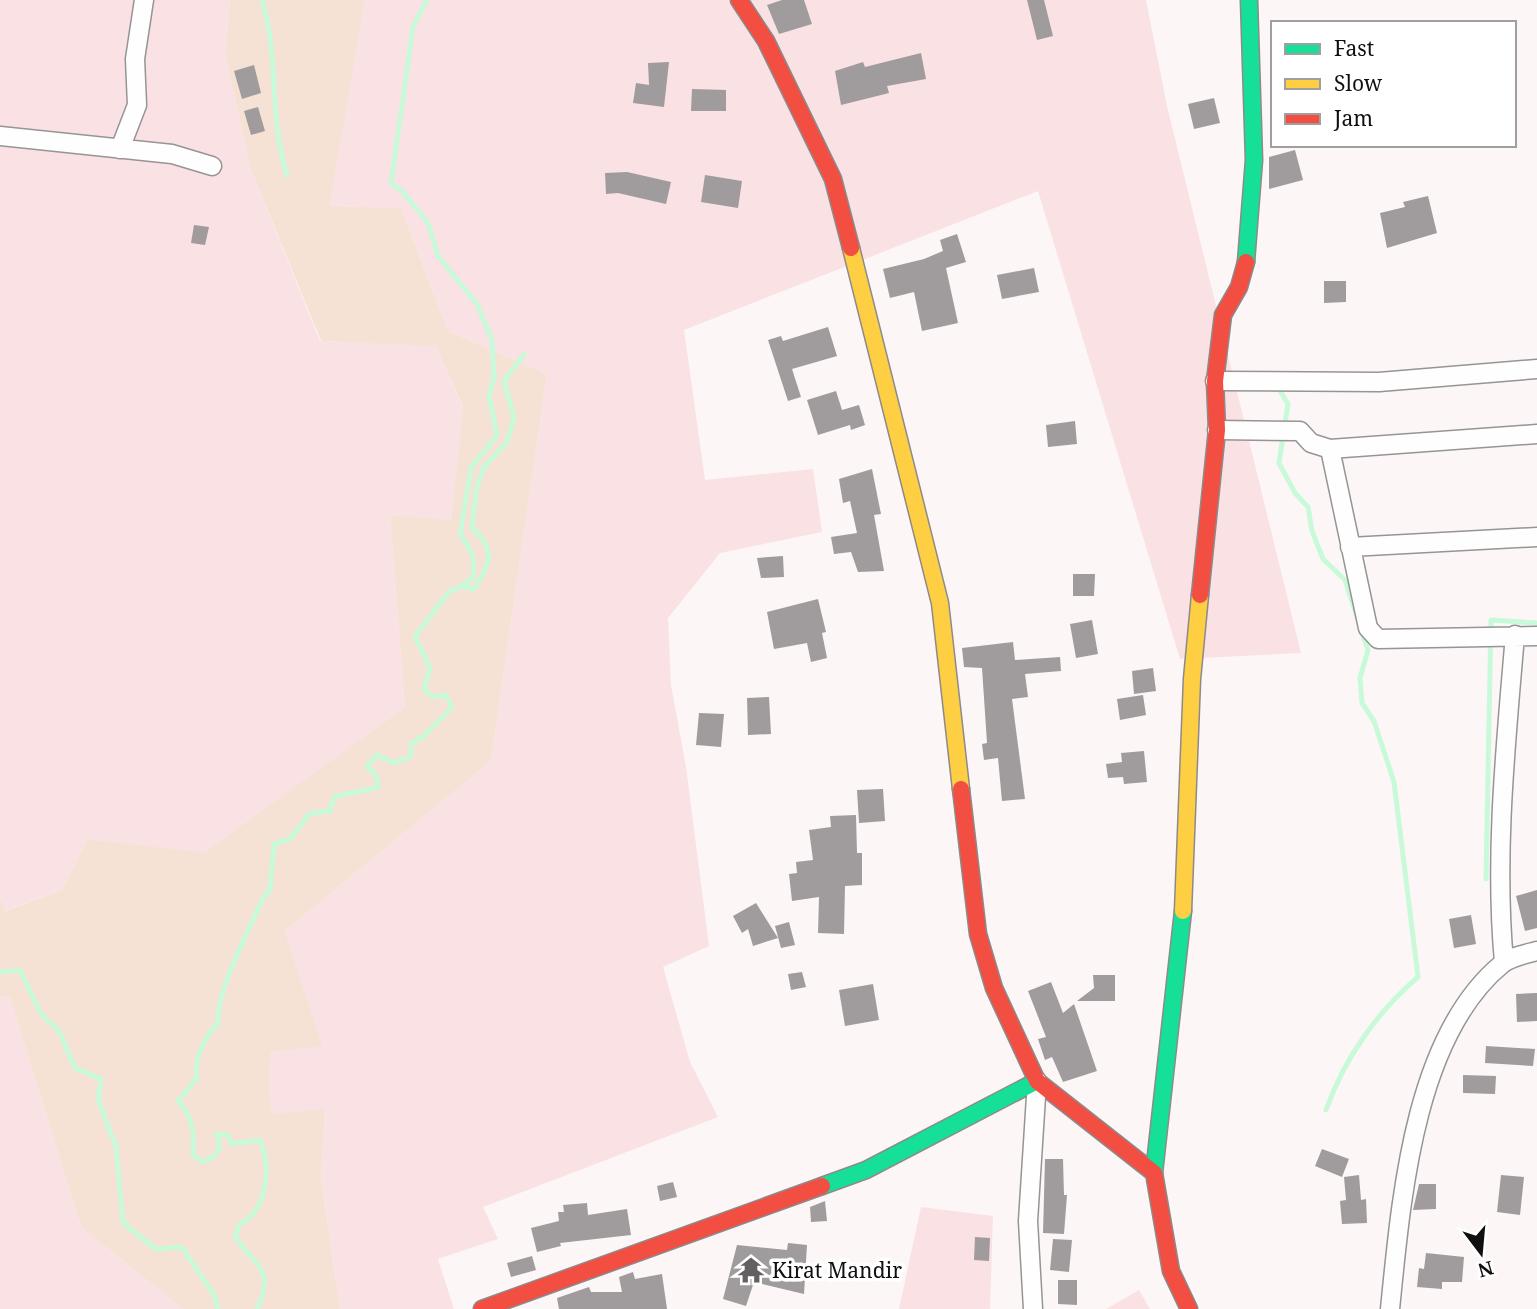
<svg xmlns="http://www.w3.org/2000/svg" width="1537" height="1309" viewBox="0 0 1537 1309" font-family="'Noto Serif',serif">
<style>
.farmland{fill:#fae1e3}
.green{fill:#f5e2d4}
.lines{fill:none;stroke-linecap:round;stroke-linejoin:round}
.stream{stroke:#c8fad9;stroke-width:5}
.building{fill:#a09b9d}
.street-casing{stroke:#969494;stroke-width:21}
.fast-casing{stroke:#8d8a8b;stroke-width:19}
.slow-casing{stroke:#8d8a8b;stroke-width:19}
.jam-casing{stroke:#8d8a8b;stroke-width:19}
.street{stroke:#fffefe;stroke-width:18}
.fast{stroke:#16e098;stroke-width:16}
.slow{stroke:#ffcf43;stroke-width:16}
.jam{stroke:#f24e42;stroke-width:16}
.labels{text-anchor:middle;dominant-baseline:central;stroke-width:7;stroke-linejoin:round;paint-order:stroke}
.poi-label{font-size:21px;fill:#101010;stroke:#fff;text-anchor:start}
</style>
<rect width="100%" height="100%" fill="#fcf6f7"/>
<!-- farmland -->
<path class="farmland" d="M0,0H230L225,55L251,170L320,341L436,345L463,408L451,521L390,515L405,707L204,854L87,839L62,890L4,911L0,898Z
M365,0H1146L1167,106L1301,653L1180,659L1038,191L684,330L705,480L813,469L822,532L720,553L668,618L671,685L686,767L709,946L663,967L690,1062L718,1117L483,1207L498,1239L438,1259L454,1309H340L321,1178L325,1110L271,1114L270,1052L321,1045L285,931L491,761L547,374L448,331L401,208L328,206Z
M0,996L10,998L81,1227L183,1309H0Z
M921,1207L993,1216L990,1309H899Z
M1139,1290L1150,1309H1106Z"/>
<!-- green -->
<path class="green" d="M230,0H365L329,206L401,208L448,331L547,374L491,761L285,931L322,1046L270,1052L271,1114L325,1109L321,1178L340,1309H183L81,1227L10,998L0,996V898L5,911L62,890L87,839L204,853L405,707L390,515L451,520L463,407L436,346L321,341L251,170L225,55Z"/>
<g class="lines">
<!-- stream -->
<path class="stream" d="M262,0C280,59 268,116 287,175
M427,0L413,27L391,183L403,192L428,223L438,256L477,304L492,340L494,377L489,396L497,435L471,468L460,535C472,549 475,558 473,577L462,586
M1275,388L1279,389L1288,404L1279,463L1295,493L1308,507L1312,531L1323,559L1345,580L1357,617
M1486,879L1491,620L1537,623
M0,972L20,970L41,1014L59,1031L75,1068L101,1079L98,1099L116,1147L123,1223L156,1249L182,1247L214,1295L218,1309
M1326,1110C1344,1059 1377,1012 1418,977L1394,782L1374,721L1362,703L1360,678L1368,650L1361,630
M257,1309C276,1269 255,1266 235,1237L239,1225C268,1210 271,1168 260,1140L232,1144L228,1135L217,1134L220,1148L213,1157L203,1162L193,1155C194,1134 194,1117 178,1101L197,1078C193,1059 205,1037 218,1023C216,990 249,931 263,898L270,890L274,844L290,839L309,814L330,811L334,797L378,787L376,776L367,766L377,755L394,763L411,756V744L424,736L452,707L446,695L433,697L424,689L430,668L415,636L449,592L461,586L474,589C490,564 497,550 472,528L477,486L484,467L507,442L514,418L504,381L524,354"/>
</g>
<!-- building -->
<path class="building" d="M782,0H804L812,24L779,34L767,5Z
M1027,0H1044L1053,36L1037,40Z
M921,53L926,79L887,86L889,93L841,105L835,71L863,62L865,67Z
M669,62L664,107L633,103L636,83L649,85L648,63Z
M254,65L261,93L242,99L234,71Z
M692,89L726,90V111H691Z
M1214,98L1220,123L1194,129L1188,104Z
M258,107L265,131L251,135L244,111Z
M1295,150L1303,180L1269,189V157Z
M627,172L671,182L666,204L618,193L606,194L605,173Z
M705,175L742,181L738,208L701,202Z
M1428,196L1437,233L1387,248L1380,213L1405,207L1403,202Z
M194,225L209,227L205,245L191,243Z
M957,234L966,262L946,268L958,323L922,331L914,292L890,298L883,269L924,259L943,251L940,240Z
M1034,268L1039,292L1002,299L997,275Z
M1324,281H1346V302L1324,303Z
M828,327L837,356L792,369L801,397L788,401L768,340L781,336L783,341Z
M836,391L842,410L859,405L865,425L851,430L850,425L818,435L807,400Z
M1075,421L1077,444L1048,447L1046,425Z
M872,469L881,514L874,515L884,571L858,572L851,552L834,554L831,537L857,533L850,501L843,503L839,479Z
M783,556L784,577L761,578L757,558Z
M1073,574H1095L1094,596H1073Z
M818,599L826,632L822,633L827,658L811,662L807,643L774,649L767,612Z
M1092,620L1098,654L1076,658L1070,624Z
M1013,642L1015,660L1060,657L1061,671L1025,674L1028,697L1012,699L1025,799L1002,801L998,758L984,760L982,744L987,743L982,668L964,667L962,648Z
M1153,668L1156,691L1134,694L1132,671Z
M1143,695L1146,715L1120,720L1117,699Z
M769,697L771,734L748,735L747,698Z
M699,713L724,714L721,747L696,745Z
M1144,751L1147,782L1124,784L1123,777L1108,778L1106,764L1122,762L1121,753Z
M883,789L885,821L859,823L857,790Z
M856,815L857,853H862V885L845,886L844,934L818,933L819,897L792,901L789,874L797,873L796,862L813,860L809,830L831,827L830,816Z
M1537,890V928L1525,931L1516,896Z
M756,903L778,938L753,946L748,929L742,933L733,916Z
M1471,915L1476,944L1454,948L1449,919Z
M789,922L795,945L781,948L775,926Z
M802,972L806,987L791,990L788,974Z
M1093,975H1115V1001H1077L1094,988Z
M1051,982L1063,1013L1074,1004L1097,1071L1063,1082L1052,1057L1045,1060L1038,1039L1046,1037L1028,991Z
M873,984L879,1020L845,1026L839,990Z
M1537,993V1021L1517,1022L1516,994Z
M1486,1046L1535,1049L1533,1066L1485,1063Z
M1463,1075L1496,1076L1495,1094L1463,1093Z
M1322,1149L1349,1159L1342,1177L1315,1166Z
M1045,1159H1063L1064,1195H1067L1064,1234L1043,1233Z
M1359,1175L1361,1200L1366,1199L1367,1223L1342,1224L1340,1201L1346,1200L1344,1177Z
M1501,1175L1524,1177L1520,1215L1497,1212Z
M673,1182L677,1197L660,1201L657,1186Z
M1419,1184H1436V1209L1413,1210Z
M825,1201L827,1221L811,1222L810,1207Z
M587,1203L588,1215L627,1209L631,1235L560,1243L561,1246L537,1252L531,1228L559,1221L558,1212H564L563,1205Z
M975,1237L990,1238L989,1261L974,1260Z
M1053,1239L1072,1240L1069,1272L1050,1270Z
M788,1243L807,1245L804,1294L754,1282L746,1306L723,1299L737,1245L787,1250Z
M1426,1253L1464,1257L1462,1282H1442V1289L1417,1287L1419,1268L1424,1269Z
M532,1256L536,1270L511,1277L507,1263Z
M633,1272L635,1279L662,1274L667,1309H559L557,1298L589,1287L591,1292H622L619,1277Z
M1058,1280H1077V1305L1058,1304Z"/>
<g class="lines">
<!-- street casing -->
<g class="street-casing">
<path id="street" d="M0,136L172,154L212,166
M120,149L137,105L135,59L144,0
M1215,381L1379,382L1537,369
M1217,430L1300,431L1311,443L1330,449L1537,434
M1330,449L1368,628L1378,639L1537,636
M1350,547L1537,537
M1504,962C1494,856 1506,742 1515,635
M1033,1309L1028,1221L1037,1081
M1390,1309C1401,1202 1413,1037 1502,964C1510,957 1526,954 1537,951"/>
</g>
<!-- fast casing -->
<g class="fast-casing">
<path id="fast" d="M1246,262L1254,160L1249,0
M1154,1173L1183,911
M822,1186L866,1170L1037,1081"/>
</g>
<!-- slow casing -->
<g class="slow-casing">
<path id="slow" d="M851,248L940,603L961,789
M1183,911L1192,679L1200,595"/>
</g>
<!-- jam casing -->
<g class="jam-casing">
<path id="jam" d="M739,0L766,41L833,179L851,248
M1200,595L1217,430L1215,381L1223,315L1239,287L1246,262
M961,789L978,934L994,988L1037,1081L1154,1173L1171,1271L1189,1309
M482,1309L822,1186"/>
</g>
<!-- street -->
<use href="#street" class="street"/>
<!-- fast -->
<use href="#fast" class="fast"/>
<!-- slow -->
<use href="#slow" class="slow"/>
<!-- jam -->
<use href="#jam" class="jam"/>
</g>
<!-- icons -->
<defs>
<g id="temple-bare" transform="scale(2.1)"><path d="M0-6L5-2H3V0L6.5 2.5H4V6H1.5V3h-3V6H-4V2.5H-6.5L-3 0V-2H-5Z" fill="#636061" stroke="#fff" stroke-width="2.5" paint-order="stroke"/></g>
</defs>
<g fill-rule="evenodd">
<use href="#temple-bare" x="751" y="1270"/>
</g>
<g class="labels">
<!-- poi labels -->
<g class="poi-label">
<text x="772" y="1270">Kirat Mandir</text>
</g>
</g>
<!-- legend -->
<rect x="1271" y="21" width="245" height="126" fill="#ffffff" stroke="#9f9f9f" stroke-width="2"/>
<rect x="1285" y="44" width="35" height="10" fill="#16e098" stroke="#9f9f9f" stroke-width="2"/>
<text x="1334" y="56" font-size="21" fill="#101010">Fast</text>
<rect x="1285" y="79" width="35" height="10" fill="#ffcf43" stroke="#9f9f9f" stroke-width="2"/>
<text x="1334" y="91" font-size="21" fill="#101010">Slow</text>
<rect x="1285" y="114" width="35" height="10" fill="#f24e42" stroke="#9f9f9f" stroke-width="2"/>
<text x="1334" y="126" font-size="21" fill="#101010">Jam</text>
<!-- north arrow -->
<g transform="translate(1481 1253) rotate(164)" stroke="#ffffff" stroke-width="5" paint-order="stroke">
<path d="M0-5L12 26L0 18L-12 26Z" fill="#101010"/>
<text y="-10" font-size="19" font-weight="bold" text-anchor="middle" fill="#101010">N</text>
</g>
</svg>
